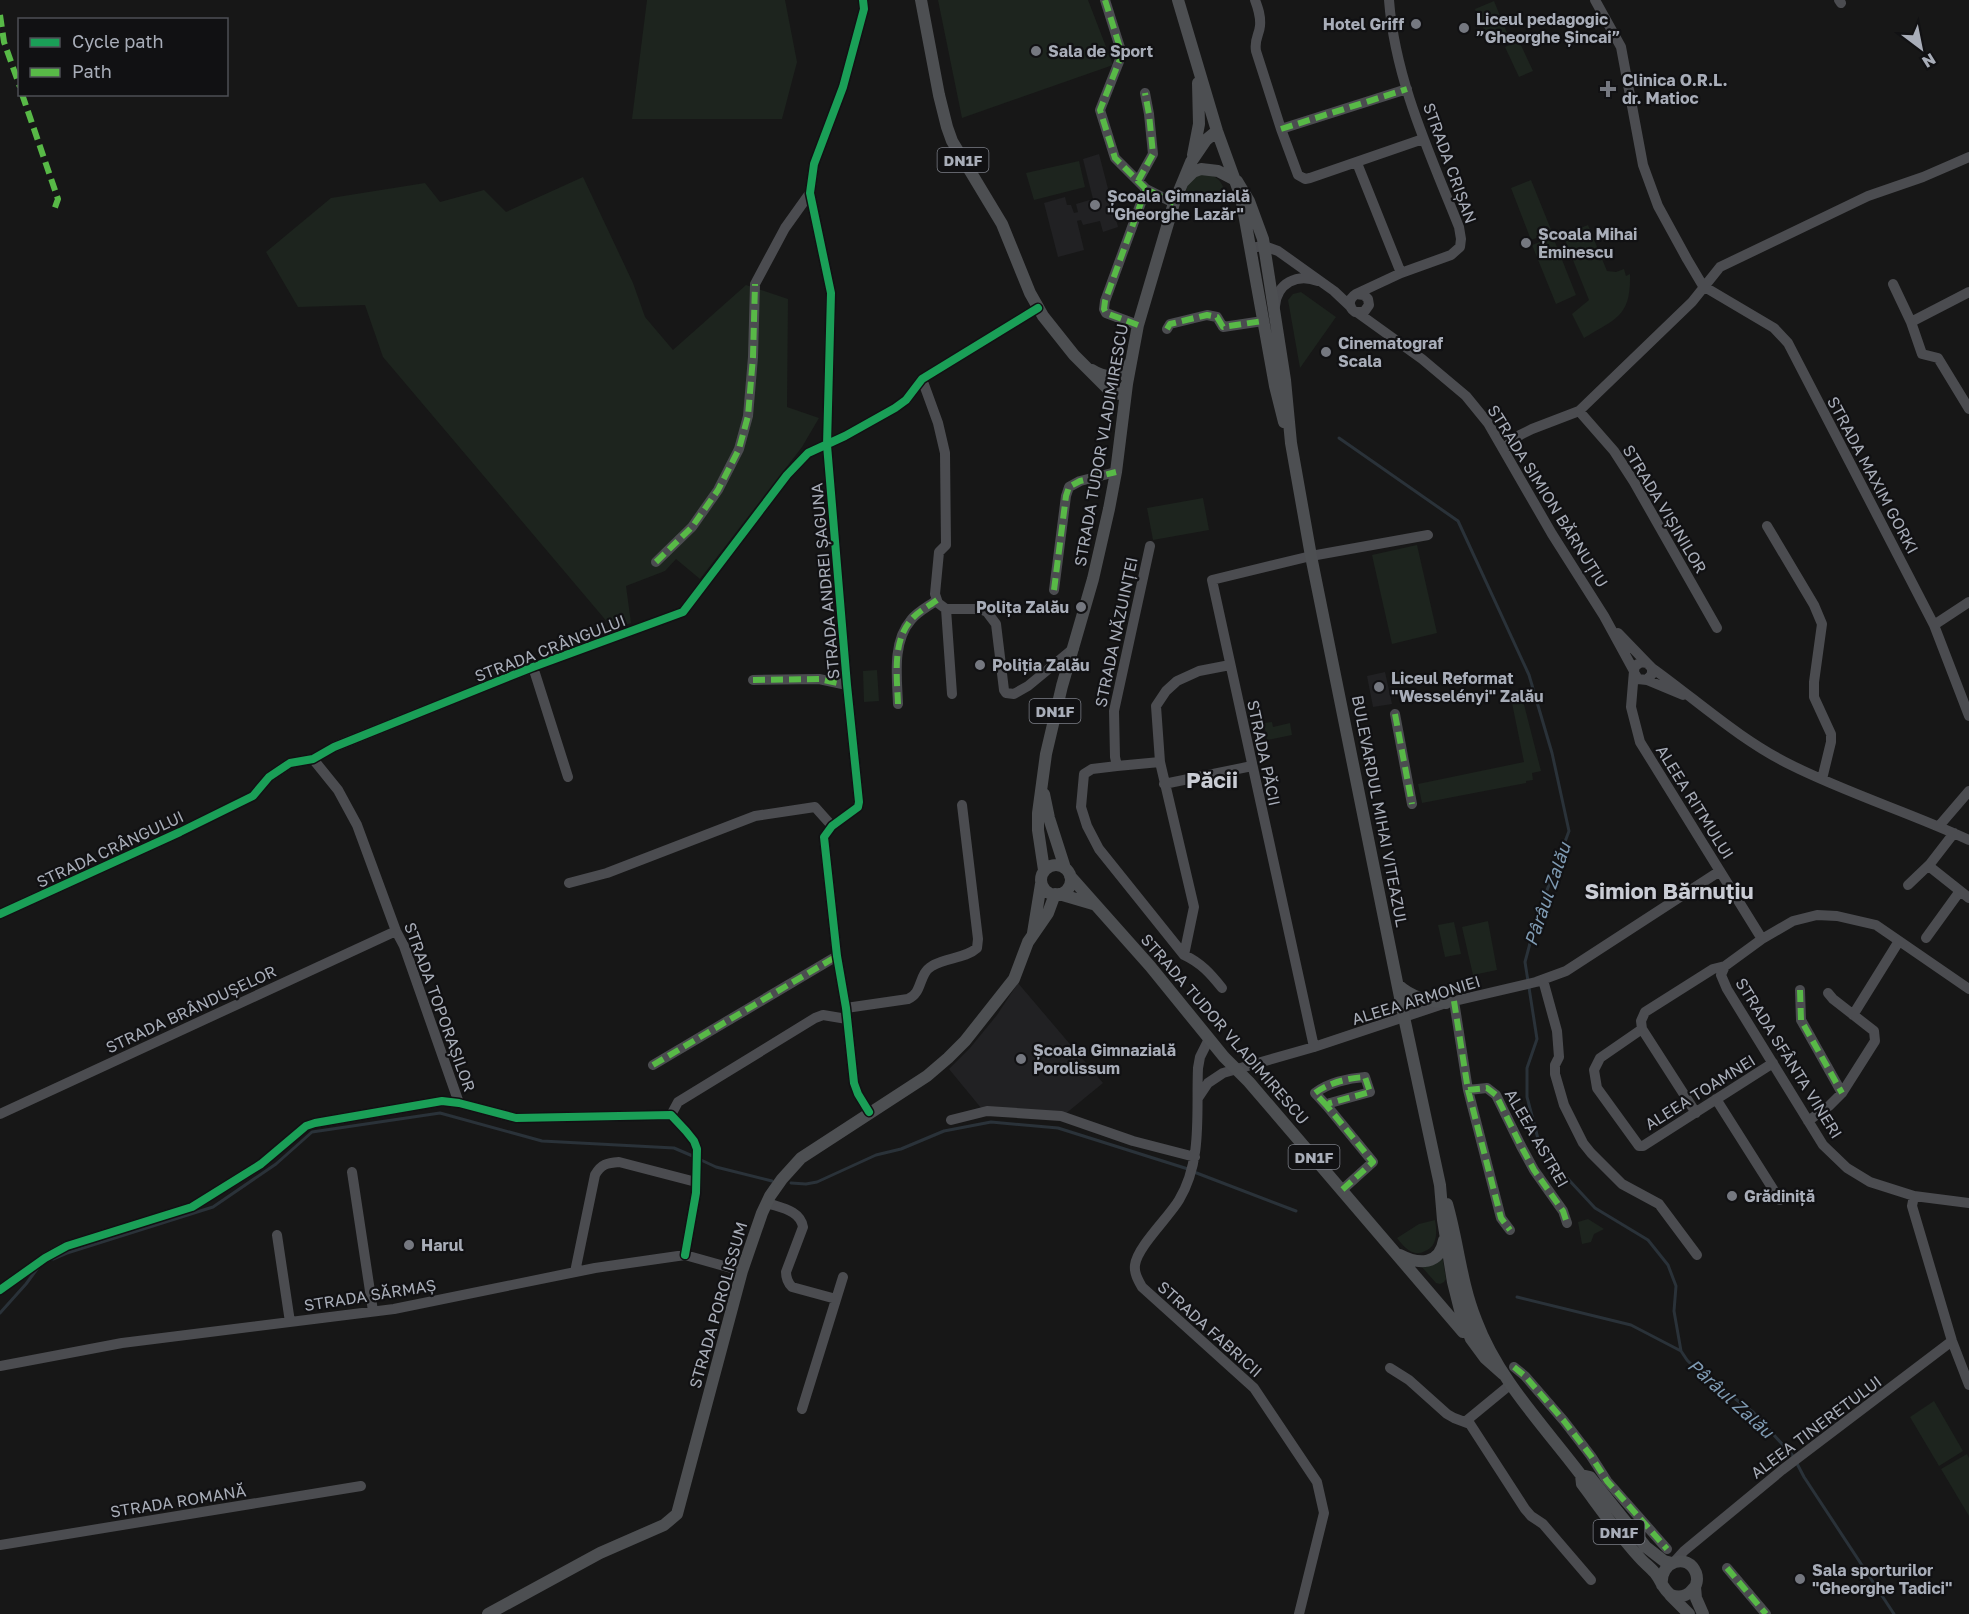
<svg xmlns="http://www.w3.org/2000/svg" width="1969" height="1614" viewBox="0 0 1969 1614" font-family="'Golos Text',sans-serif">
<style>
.built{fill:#212123}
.green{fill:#1d241e}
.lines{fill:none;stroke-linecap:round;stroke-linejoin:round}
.stream{stroke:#2a3239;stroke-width:3}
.minor{stroke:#4b4c50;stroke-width:10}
.major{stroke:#4d4f52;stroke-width:12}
.quiet{stroke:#58b947;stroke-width:6;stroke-dasharray:12 6;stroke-linecap:butt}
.cycleway-casing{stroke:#111113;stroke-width:11}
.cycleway{stroke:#1a9f57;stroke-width:8}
.poi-dot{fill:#757880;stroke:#111113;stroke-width:2}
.labels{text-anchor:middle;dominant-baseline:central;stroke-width:4.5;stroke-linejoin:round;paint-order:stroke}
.shield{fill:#111113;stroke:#7b7e86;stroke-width:1.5}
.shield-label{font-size:15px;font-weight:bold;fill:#a8adb8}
.poi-label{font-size:16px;font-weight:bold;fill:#a8adb8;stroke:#111113;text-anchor:start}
.street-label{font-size:16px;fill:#a8adb8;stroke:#111113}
.water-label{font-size:18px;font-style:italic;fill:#7f9bb3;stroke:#111113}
.district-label{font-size:22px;font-weight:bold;fill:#c9ccd4;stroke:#111113}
</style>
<rect width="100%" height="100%" fill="#171717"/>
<!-- built -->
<path class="built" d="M1099,154L1118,227L1103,232L1100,221L1083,225L1081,220L1077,221L1084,250L1058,257L1044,203L1065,197L1067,205H1071L1074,213L1078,212L1076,204L1093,199L1083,159Z
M1385,672L1392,704L1373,707L1367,676Z
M1018,983L1103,1083L1064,1115L986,1114L949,1069L970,1048L997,1015Z"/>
<!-- green -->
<path class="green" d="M647,0H785L797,62L782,119H632Z
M938,0H1088L1113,65L962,118Z
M1494,1L1507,33L1489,41L1475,9Z
M1519,41L1533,71L1519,77L1505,47Z
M1079,161L1085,187L1034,200L1026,173Z
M1205,172C1224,180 1222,184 1228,203H1184C1186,185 1188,179 1205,172Z
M583,177L633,283L645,317L673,350L746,285L788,299L787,407L819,418L802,447L700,579L676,559L665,571L626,586L631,623L614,630L383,357L365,305L298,307L266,252L331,198L425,183L440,202L484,190L506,212Z
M1531,180L1552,232L1531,240L1511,188Z
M1588,225L1607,271L1616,272L1624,269L1626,276L1630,274C1631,317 1616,318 1584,338L1572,314L1589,300L1563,235Z
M1553,237L1576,295L1556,304L1532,245Z
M1301,292L1336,317L1300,368L1288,300L1293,294Z
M1203,498L1209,530L1153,540L1147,508Z
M1417,545L1437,633L1392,644L1372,555Z
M877,670L879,701L864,702L863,671Z
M1520,689L1541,771L1532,773L1533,780L1526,781V783L1422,803L1418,784L1524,762L1510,693Z
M1272,722L1273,727L1290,723L1292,735L1267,740L1264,723Z
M1488,921L1497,970L1473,975L1462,927Z
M1454,922L1461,954L1445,957L1438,925Z
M1588,1219L1604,1229L1594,1234L1591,1242L1582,1244L1578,1222Z
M1435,1220C1436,1226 1437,1234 1435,1240C1434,1245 1430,1249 1425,1251C1413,1258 1404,1247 1397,1238L1419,1224Z
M1442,1255L1446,1279L1444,1282L1440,1284L1436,1283L1421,1266Z
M1934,1401L1963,1451L1939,1466L1910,1417Z
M1967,1454L1969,1458V1516L1941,1469Z"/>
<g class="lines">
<!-- stream -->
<path class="stream" d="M1339,438L1458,521L1529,675L1552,753L1569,831L1537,917L1525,962L1537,1039L1527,1068V1097L1541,1150L1595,1208L1648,1240L1668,1265L1676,1286L1674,1311L1681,1351L1687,1360L1699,1372L1753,1412L1793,1456L1804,1477L1894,1614
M701,1160L716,1167L772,1181
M1194,1172L1296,1211
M791,1183L806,1184L817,1182L876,1155L901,1149L944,1131L991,1122L1058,1128L1188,1169
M53,1259L67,1253L213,1207L276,1164L312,1132L440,1113L542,1141L674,1148L695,1157
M1517,1297L1631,1325L1681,1351
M0,1313L26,1284L37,1269"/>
<!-- minor -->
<path class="minor" d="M863,0L864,9L843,87L814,164L810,193L831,293L827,445L847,685L859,802L858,807L832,826L824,837L837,956L846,1008L854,1083L858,1094L869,1112
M1105,0L1122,54L1100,110L1115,158L1146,189L1174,203
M1255,0C1258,8 1261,16 1260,26C1259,36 1254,39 1256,51L1281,129L1298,175L1305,179L1310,178L1423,139
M1595,0L1621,47L1643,165L1658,206L1687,259L1703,286L1774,328L1788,343L1934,625L1969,716
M1839,0L1841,3
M1281,129L1407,89
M1357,163L1401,273
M1138,181L1153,154L1149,114L1145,93
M1250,248L1264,246L1278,251L1334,291L1351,307
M1893,284L1911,322L1922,354L1938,358L1969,409
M1356,294L1364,295L1368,299L1369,305L1364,312H1355C1348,307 1348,299 1356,294L1401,273L1451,255L1460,247L1461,239L1459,227C1430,154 1395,80 1389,0
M1275,306C1277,283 1297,273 1318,281
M1358,313L1422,359L1466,396L1488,423L1552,534L1604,616L1634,671
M1911,322L1969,292
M1138,325L1106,313L1104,309L1105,301L1146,189
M1167,329L1170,324L1207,315L1217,317L1223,327L1263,321
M922,379L938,423L945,453L946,545L939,552L935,594L938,603L946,609H980L987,612L996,624L1004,690L1006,693L1014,694L1028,686L1074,648
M1579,411L1614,451L1634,482L1717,628
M1504,448L1520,435L1532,429L1579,411L1692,302L1720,267L1868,196L1923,177L1969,157
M1767,526L1814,605L1822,624L1814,682V697L1831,734V742L1822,779
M1150,546L1114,711L1115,757L1117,766L1160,762L1194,907L1184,955
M656,562L692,527L718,490L739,449L748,416L753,357L755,284L785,228L810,193
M1054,590L1066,496L1069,487L1080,481L1116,472
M946,609L952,694
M1934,625L1969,602
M1618,633L1647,663
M533,667L568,777
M1652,668C1698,701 1740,740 1791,765C1849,794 1911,813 1969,840
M1635,674L1638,679L1647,680L1652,674V668L1647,663L1641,662L1635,666L1634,671L1631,707L1640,742L1762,939
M753,680L819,679L847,685
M1647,680L1683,695
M898,704C897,677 892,642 911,620C917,612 929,606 937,600
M1395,714L1412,804
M313,759L338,790L357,825L396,931L404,946L459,1103
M1160,762L1156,706L1166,691L1177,681L1199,671L1230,665
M1117,766L1092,769L1084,774L1081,807L1087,826L1099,849L1184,955C1201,963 1210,973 1222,988
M1164,784L1252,766
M1939,826L1969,791
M1954,833L1930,864V867L1969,898
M569,883L607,873L755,816L815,807L832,826
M1908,885L1930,864
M0,914L180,832L253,796L269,777L290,763L313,759L334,747L533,667L683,612L787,475L808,453L845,436L895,408L906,400L922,379L1038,308
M1926,938L1960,891
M1543,980L1557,1031L1559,1057L1555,1065V1074L1564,1105L1583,1143L1591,1153L1622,1184L1659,1204L1697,1255
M1969,989L1876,925L1837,916L1817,915L1793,921L1762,939L1725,966L1721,975L1727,989L1823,1145L1847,1168L1870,1182L1914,1196L1969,1203
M1800,990L1801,1020L1842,1093
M1454,1001L1468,1090L1501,1218L1510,1230
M846,1008L908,999C923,993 918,974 932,966C946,957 965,959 977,948L978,939L962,805
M1853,1015L1899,941
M1642,1029L1600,1058L1594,1070L1597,1088L1639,1146H1643L1773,1063
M1209,1039L1200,1057L1198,1068C1196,1112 1203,1160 1179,1200C1169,1217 1137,1247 1135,1265C1134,1273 1138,1280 1142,1287L1254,1388L1317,1482L1324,1513L1299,1614
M1314,1047L1212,580L1311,556L1428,535
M653,1065L837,956
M1468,1090L1487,1088L1496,1095L1521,1146L1534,1170L1563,1211L1567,1223
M1198,1098L1208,1083L1223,1073L1314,1047L1446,1003L1536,982L1566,971L1720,871
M1716,1099L1780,1200
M1327,1106L1315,1093C1328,1083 1348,1078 1365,1077L1370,1092L1330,1103L1327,1106L1373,1162L1342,1190
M1696,1113L1642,1029L1641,1021L1645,1012L1713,969L1725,966
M0,1114L396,931
M671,1115L678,1102L815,1018L823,1015L847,1019
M951,1120L987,1111L1061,1116L1133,1141L1195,1157
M1808,1121L1829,1106L1842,1093L1875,1041L1874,1031L1833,999L1828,993
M352,1172L373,1311
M1914,1196L1912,1206L1952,1341L1969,1385
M767,1203C781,1208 800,1210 803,1227L786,1272C786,1279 788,1283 792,1287L836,1299
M277,1235L290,1322
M575,1272L595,1175C601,1164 607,1163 619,1162L696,1182
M0,1290L45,1258L67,1246L192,1207L261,1164L306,1126L315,1123L442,1101L459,1103L516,1118L671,1115L686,1131L694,1141L697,1149L696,1193L685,1255
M0,1366L122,1343L394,1309L595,1268L685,1255L742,1271
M1514,1367L1525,1376L1564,1421L1591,1456L1607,1481L1667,1549
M1390,1368L1409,1380L1447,1414L1454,1418L1470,1424L1525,1509L1531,1516L1543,1524L1591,1580
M802,1409L843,1277
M1466,1421L1511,1384
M0,1545L361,1486
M1674,1562L1684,1551L1782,1470L1952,1341
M1727,1568L1766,1614"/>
<!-- major -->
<path class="major" d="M921,0L939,95L947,127L952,141L1002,224L1030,293L1043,316L1074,355L1110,391L1114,394L1121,393L1127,384
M1178,0L1217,131L1241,197L1275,386L1284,422
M1193,155L1199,124L1198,83
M1183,182L1193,172L1201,169L1218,171L1237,181L1249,201L1263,239L1285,380L1291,443L1311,556L1404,1017L1440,1185L1443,1220L1453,1282L1461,1314L1471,1339L1485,1358L1503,1374
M1092,370C1106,379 1122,379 1130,363
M1044,794L1049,818L1065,868
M1041 880a15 15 0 1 1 30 0a15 15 0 1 1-30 0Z
M1044,870L1038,830V813L1046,754L1062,686L1093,579L1109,509L1116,472L1127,384L1138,325L1174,203L1191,162L1206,140L1217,131
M1070,876L1150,966L1224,1057L1249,1082L1463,1332
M1059,894L1093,904
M1033,933L1041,884
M1398,985C1412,998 1426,1000 1446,1003
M1447,1204C1458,1242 1461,1283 1476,1320C1498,1379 1544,1426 1581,1475L1582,1484C1600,1508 1618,1534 1639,1557C1644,1563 1650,1567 1655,1573C1661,1580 1663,1590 1671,1595C1679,1598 1687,1596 1692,1590C1697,1586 1698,1579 1696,1573C1688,1552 1659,1561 1662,1585
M1400,1255C1419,1265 1440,1265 1444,1240
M1581,1475L1590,1477L1646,1547L1664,1561L1672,1563
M1695,1587L1696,1598L1703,1614
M1670,1595L1689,1614
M488,1614L600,1553L664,1525L677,1514L742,1271L762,1213L770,1196L782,1179L801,1158L927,1076L948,1058L965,1041L1014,979L1028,942L1048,913L1055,894"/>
<!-- quiet -->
<path class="quiet" d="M1105,0L1122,54L1100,110L1115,158L1146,189L1174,203
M0,15L4,42L20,87
M22,94L58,199L53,213
M1281,129L1407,89
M1138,181L1153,154L1149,114L1145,93
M1138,325L1106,313L1104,309L1105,301L1146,189
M1167,329L1170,324L1207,315L1217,317L1223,327L1263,321
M656,562L692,527L718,490L739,449L748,416L753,357L755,284
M1054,590L1066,496L1069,487L1080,481L1116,472
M753,680L819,679L847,685
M898,704C897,677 892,642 911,620C917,612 929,606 937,600
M1395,714L1412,804
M1800,990L1801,1020L1842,1093
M1454,1001L1468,1090L1501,1218L1510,1230
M653,1065L837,956
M1468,1090L1487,1088L1496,1095L1521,1146L1534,1170L1563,1211L1567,1223
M1327,1106L1315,1093C1328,1083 1348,1078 1365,1077L1370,1092L1330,1103L1327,1106L1373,1162L1342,1190
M1514,1367L1525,1376L1564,1421L1591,1456L1607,1481L1667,1549
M1727,1568L1766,1614"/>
<!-- cycleway casing -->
<g class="cycleway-casing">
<path id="cycleway" d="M863,0L864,9L843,87L814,164L810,193L831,293L827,445L847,685L859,802L858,807L832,826L824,837L837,956L846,1008L854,1083L858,1094L869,1112
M0,914L180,832L253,796L269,777L290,763L313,759L334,747L533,667L683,612L787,475L808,453L845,436L895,408L906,400L922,379L1038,308
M0,1290L45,1258L67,1246L192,1207L261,1164L306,1126L315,1123L442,1101L459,1103L516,1118L671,1115L686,1131L694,1141L697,1149L696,1193L685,1255"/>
</g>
<!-- cycleway -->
<use href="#cycleway" class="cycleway"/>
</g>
<!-- markers -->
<g class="poi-dot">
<circle cx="1416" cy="24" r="6"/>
<circle cx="1464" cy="28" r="6"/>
<circle cx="1036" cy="51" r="6"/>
<path d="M1605 80h6v6h6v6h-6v6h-6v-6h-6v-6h6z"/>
<circle cx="1095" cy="205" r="6"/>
<circle cx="1526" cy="243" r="6"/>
<circle cx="1326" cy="352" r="6"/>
<circle cx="1081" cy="607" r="6"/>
<circle cx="980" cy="665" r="6"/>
<circle cx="1379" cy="687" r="6"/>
<circle cx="1021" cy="1059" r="6"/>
<circle cx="1732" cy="1196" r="6"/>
<circle cx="409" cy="1245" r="6"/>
<circle cx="1800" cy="1579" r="6"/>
</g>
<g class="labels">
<!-- shield labels -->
<g class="shield">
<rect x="937.5" y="148" width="51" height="24" rx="4.5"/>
<rect x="1029.5" y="699" width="51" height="24" rx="4.5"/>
<rect x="1288.5" y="1145" width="51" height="24" rx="4.5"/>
<rect x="1593.5" y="1520" width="51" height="24" rx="4.5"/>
</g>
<g class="shield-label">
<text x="963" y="160">DN1F</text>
<text x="1055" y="711">DN1F</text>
<text x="1314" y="1157">DN1F</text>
<text x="1619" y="1532">DN1F</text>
</g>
<!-- poi labels -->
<g class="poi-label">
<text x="1476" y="19">Liceul pedagogic<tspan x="1476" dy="18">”Gheorghe Șincai”</tspan></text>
<text x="1404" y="24" text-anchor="end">Hotel Griff</text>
<text x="1048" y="51">Sala de Sport</text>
<text x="1622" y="80">Clinica O.R.L.<tspan x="1622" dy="18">dr. Matioc</tspan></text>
<text x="1107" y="196">Școala Gimnazială<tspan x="1107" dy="18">"Gheorghe Lazăr"</tspan></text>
<text x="1538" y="234">Școala Mihai<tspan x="1538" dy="18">Eminescu</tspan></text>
<text x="1338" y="343">Cinematograf<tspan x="1338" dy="18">Scala</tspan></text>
<text x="1069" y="607" text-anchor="end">Polița Zalău</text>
<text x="992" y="665">Poliția Zalău</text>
<text x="1391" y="678">Liceul Reformat<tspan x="1391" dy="18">"Wesselényi" Zalău</tspan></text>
<text x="1033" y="1050">Școala Gimnazială<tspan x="1033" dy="18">Porolissum</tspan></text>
<text x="1744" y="1196">Grădiniță</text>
<text x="421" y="1245">Harul</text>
<text x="1812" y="1570">Sala sporturilor<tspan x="1812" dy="18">"Gheorghe Tadici"</tspan></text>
</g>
<!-- street labels -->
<g class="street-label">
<text transform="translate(1450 163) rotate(70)">STRADA CRIȘAN</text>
<text transform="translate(1101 445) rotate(-80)">STRADA TUDOR VLADIMIRESCU</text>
<text transform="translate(1873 475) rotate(62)">STRADA MAXIM GORKI</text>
<text transform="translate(1548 496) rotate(58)">STRADA SIMION BĂRNUȚIU</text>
<text transform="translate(1665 509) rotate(59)">STRADA VIȘINILOR</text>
<text transform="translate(825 581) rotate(-95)">STRADA ANDREI ȘAGUNA</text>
<text transform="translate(1116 632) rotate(-78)">STRADA NĂZUINȚEI</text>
<text transform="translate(550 648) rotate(-21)">STRADA CRÂNGULUI</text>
<text transform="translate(1264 753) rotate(78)">STRADA PĂCII</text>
<text transform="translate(1695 802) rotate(58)">ALEEA RITMULUI</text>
<text transform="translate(1380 811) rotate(79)">BULEVARDUL MIHAI VITEAZUL</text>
<text transform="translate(110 849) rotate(-25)">STRADA CRÂNGULUI</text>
<text transform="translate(1416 1000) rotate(-17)">ALEEA ARMONIEI</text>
<text transform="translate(440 1007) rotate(70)">STRADA TOPORAȘILOR</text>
<text transform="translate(191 1009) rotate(-25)">STRADA BRÂNDUȘELOR</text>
<text transform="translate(1225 1029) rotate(49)">STRADA TUDOR VLADIMIRESCU</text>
<text transform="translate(1789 1058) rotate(58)">STRADA SFÂNTA VINERI</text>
<text transform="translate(1700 1092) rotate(-32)">ALEEA TOAMNEI</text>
<text transform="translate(1537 1138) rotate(60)">ALEEA ASTREI</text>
<text transform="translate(370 1295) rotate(-9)">STRADA SĂRMAȘ</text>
<text transform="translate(718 1305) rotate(-74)">STRADA POROLISSUM</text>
<text transform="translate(1210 1329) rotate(42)">STRADA FABRICII</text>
<text transform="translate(1816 1427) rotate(-37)">ALEEA TINERETULUI</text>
<text transform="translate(178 1501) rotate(-9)">STRADA ROMANĂ</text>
</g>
<!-- water labels -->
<g class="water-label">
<text transform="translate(1547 894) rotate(-71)">Pârâul Zalău</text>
<text transform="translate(1731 1398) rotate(42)">Pârâul Zalău</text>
</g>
<!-- district labels -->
<g class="district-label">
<text x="1212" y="779">Păcii</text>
<text x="1669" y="890">Simion Bărnuțiu</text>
</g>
</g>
<!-- legend -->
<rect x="18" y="18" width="210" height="78" fill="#111113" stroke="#4d4f55" stroke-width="1.5"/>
<rect x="30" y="38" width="30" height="9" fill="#1a9f57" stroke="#4d4f55" stroke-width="1.5"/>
<text x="72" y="48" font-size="18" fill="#a8adb8">Cycle path</text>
<rect x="30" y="68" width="30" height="9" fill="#58b947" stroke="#4d4f55" stroke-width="1.5"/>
<text x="72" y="78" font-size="18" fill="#a8adb8">Path</text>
<!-- north arrow -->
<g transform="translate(1921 48) rotate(148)" stroke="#111113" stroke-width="4.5" paint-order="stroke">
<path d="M0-4.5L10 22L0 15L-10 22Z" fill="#a8adb8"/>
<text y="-9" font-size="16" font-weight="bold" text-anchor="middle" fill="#a8adb8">N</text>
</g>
</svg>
